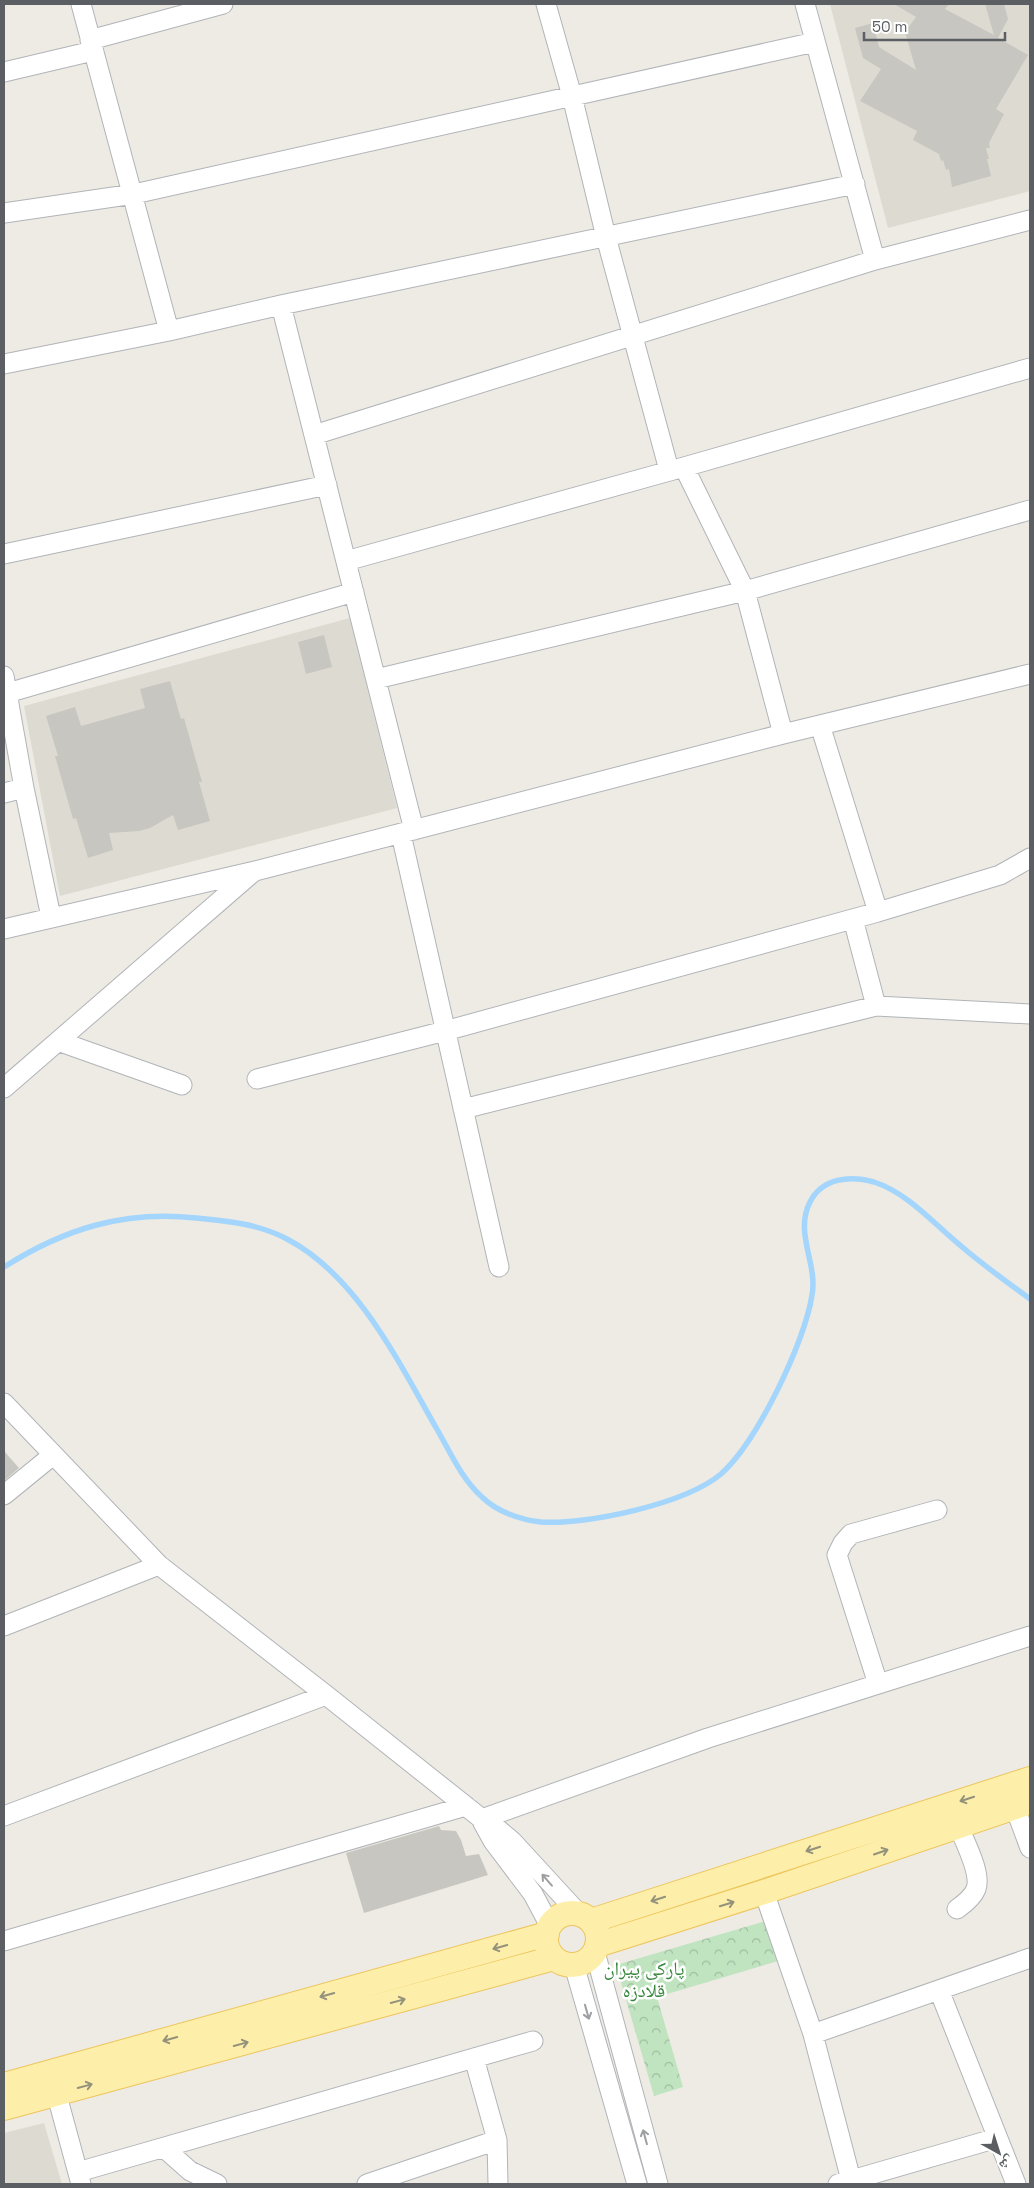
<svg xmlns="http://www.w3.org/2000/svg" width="1034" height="2188" viewBox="0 0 1034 2188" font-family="'Space Grotesk','Noto Naskh Arabic',sans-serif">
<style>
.education{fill:#dddad1}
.park{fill:url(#park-crowns)}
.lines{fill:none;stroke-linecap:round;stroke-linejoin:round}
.stream{stroke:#a4d5fc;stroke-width:5.5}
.building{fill:#c8c6c0}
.minor-casing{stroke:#b1b4b8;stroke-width:21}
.major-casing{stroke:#edc55c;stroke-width:26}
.minor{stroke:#fff;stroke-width:19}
.major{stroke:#fdefa9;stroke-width:24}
.oneway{stroke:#94917c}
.oneway2{stroke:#9d9fa1}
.labels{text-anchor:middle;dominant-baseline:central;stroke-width:5;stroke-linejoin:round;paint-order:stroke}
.park-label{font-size:19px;fill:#38863c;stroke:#fff}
</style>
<defs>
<pattern id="park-crowns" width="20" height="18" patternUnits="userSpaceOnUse" patternTransform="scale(1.25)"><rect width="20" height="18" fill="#c0e4c0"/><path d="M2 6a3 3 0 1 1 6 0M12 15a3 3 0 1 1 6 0" fill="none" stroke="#9fbca0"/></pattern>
</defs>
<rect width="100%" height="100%" fill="#edebe3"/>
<!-- education -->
<path class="education" d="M830,4H1030V191L888,228Z
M350,618L397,808L60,896L24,706Z
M44,2123L62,2184H4V2133Z"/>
<!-- park -->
<path class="park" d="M766,1921L778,1961L657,1997L683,2087L654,2096L616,1965Z"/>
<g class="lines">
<!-- stream -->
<path class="stream" d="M4,1267C64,1229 124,1210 196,1218C228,1221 259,1224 287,1239C358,1276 400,1365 438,1431C451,1454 462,1479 482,1497C496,1511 520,1520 541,1522C587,1525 685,1504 721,1474C757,1442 805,1342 812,1295C818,1264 794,1233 810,1202C822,1178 850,1175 874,1182C908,1193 934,1224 961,1246C983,1265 1007,1282 1030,1299"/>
</g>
<!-- building -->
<path class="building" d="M894,4H949L945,9L994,35L985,4H1004L1008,19L998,38L1028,55L996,109L1004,114L989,143L990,148H986L989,159H987L991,176L952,187L949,169L946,170L943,160L941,161L939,154L913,140L917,131L860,101L881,69L863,58L855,28L873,23L879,47L916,70L905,32L916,17Z
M324,635L332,667L306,674L298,642Z
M170,681L181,719L184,718L202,782H199L210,821L178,830L173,815L150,828L139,831L109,833L113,850L88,858L76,818L73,819L55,756H58L46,716L75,707L81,726L145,708L140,689Z
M4,1451L19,1468L4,1481Z
M439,1826L441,1830L456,1831L461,1840L466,1856L479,1854L488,1875L364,1913L346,1853Z"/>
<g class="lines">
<!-- minor casing -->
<g class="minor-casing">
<path id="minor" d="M81,4L169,331
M546,4L572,96L606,237L669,470
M805,4L875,260
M90,40L223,4
M4,72L93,51
M4,213L134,194L815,42
M281,305L414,830
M4,364L169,331L281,305L855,184
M314,435L875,260L1030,220
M684,467L745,591L783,734
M4,554L327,485
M346,561L684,467L1030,368
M4,676L24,788L51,917
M376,679L745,591L1030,510
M4,694L354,592
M820,725L878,912
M4,793L24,788
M401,834L499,1267
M853,919L876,1006
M4,929L255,871L783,734L1030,674
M58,1041L182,1085
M257,1079L445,1031L878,912L1000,875L1030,858
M4,1088L252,873
M463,1109L876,1006L1030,1014
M4,1403L159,1565L326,1695L482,1819L493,1825L512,1841L580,1915
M4,1495L53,1455
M4,1626L159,1565
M878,1684L837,1555L843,1543L851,1534L937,1510
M1010,1794L1030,1848
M4,1816L326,1695
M482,1819L708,1738L1030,1636
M483,1823L493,1841L533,1894L550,1926
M764,1892L813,2034L851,2180
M957,1909C964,1904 973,1897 976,1889C982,1873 964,1841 958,1825
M4,1941L466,1806
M595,1952L658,2184
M574,1965L637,2184
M939,1990L1016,2184
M813,2034L1030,1958
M474,2058L497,2140L498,2184
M53,2081L81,2184
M164,2148L190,2171L217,2184
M78,2172L533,2041
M367,2184L497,2140
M838,2184L997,2138"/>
</g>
<!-- major casing -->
<g class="major-casing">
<path id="major" d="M546 1939a26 26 0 1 1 52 0a26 26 0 1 1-52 0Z
M591,1921L1030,1779
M597,1945L764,1892L1030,1802
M4,2085L547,1934
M4,2108L554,1958"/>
</g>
<!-- minor -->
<use href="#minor" class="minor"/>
<!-- major -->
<use href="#major" class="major"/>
</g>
<!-- one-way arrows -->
<defs><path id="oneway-shaft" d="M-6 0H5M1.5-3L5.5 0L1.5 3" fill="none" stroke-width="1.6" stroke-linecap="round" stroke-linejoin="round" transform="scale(1.25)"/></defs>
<g class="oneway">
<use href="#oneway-shaft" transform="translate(967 1799) rotate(162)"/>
<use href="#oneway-shaft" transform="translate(813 1849) rotate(162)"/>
<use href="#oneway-shaft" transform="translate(881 1852) rotate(-19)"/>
<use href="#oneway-shaft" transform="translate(658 1899) rotate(162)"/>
<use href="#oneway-shaft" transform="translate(727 1904) rotate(-17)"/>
<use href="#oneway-shaft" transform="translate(500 1947) rotate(164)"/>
<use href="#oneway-shaft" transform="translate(327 1995) rotate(164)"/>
<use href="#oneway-shaft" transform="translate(398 2001) rotate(-15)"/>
<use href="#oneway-shaft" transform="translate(170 2039) rotate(164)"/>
<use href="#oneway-shaft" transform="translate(241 2044) rotate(-15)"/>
<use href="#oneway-shaft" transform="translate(85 2086) rotate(-15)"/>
</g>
<g class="oneway2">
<use href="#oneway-shaft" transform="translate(547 1880) rotate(-131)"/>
<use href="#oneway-shaft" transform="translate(587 2012) rotate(74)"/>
<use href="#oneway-shaft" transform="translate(645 2137) rotate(-105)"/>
</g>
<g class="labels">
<!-- park labels -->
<g class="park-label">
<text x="644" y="1968">پارکی پیران<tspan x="644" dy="22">قلادزه</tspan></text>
</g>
</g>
<!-- border -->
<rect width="1034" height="2188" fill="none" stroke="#5b5f63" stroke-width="10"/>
<!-- north arrow -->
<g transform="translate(999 2153) rotate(141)" stroke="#ffffff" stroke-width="4" paint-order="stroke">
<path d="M0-4L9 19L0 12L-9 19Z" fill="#5b5f63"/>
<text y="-8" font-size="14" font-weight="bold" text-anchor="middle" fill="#5b5f63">ش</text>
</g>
<!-- scale -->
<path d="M864 32v8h141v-8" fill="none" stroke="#5b5f63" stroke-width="2.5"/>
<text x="872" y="32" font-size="15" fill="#5b5f63" stroke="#ffffff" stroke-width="4" paint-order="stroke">50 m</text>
</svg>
